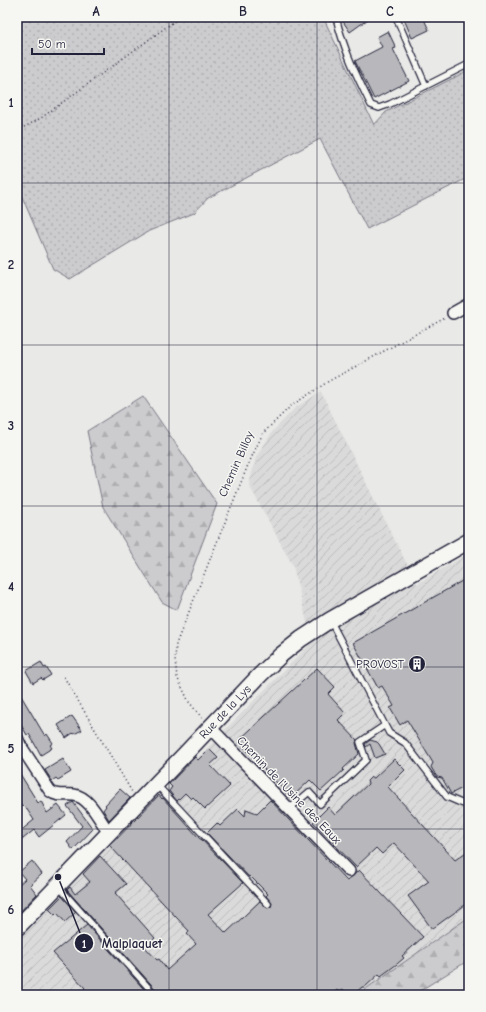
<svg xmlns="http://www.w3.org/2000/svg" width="486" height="1012" viewBox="0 0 486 1012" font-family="'Comic Neue',sans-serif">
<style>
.industrial{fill:url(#industrial-furrows)}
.grass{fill:url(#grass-dots);stroke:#777784}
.forest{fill:url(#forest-firs);stroke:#777784}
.building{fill:#b8b8bc;stroke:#22223b}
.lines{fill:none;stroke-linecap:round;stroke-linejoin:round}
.service-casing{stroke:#22223b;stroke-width:8}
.minor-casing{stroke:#22223b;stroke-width:14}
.secondary-casing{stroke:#22223b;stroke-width:18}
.path{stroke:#22223b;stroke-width:1.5;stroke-dasharray:1 3;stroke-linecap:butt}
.service{stroke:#f6f6f2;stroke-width:5.5}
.minor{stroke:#f6f6f2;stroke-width:11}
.secondary{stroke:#f6f6f2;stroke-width:15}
.grid{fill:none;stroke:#22223b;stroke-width:1;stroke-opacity:0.55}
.labels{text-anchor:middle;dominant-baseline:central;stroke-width:3;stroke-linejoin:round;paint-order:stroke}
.street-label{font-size:12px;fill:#22223b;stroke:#f6f6f2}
.poi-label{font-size:12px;fill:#22223b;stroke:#f6f6f2;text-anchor:end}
.leader{fill:none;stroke:#22223b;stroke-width:1.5}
.callout-dot{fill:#22223b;stroke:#f6f6f2;stroke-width:1.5}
.mark-label{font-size:12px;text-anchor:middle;font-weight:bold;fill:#fff}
.callout-label{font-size:13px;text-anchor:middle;font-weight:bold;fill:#22223b;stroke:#f6f6f2;stroke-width:3;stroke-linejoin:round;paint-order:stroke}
.neatline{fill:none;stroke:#22223b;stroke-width:1.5}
.grid-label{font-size:13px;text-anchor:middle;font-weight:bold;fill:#22223b}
</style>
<defs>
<pattern id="industrial-furrows" width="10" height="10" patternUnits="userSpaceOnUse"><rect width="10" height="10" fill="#dadada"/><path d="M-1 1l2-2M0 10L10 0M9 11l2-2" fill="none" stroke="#bbbbbc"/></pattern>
<pattern id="grass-dots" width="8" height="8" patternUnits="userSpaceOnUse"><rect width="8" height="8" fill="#ccccce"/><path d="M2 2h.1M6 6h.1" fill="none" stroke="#afafb2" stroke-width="1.8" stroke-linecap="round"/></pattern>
<pattern id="forest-firs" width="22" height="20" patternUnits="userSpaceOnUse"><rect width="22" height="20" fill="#ccccce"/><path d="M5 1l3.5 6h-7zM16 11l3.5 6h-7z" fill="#afafb2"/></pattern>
</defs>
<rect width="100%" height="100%" fill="#e9e9e7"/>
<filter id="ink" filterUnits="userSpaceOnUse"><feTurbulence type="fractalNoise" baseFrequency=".025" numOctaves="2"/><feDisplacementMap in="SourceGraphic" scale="8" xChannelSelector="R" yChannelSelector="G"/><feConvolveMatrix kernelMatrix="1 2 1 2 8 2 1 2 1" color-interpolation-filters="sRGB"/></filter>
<g filter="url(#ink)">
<!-- industrial -->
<path class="industrial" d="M321,392L381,513L417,584L469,553V917L357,995H17V940L312,642L293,566L249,485L256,457L273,431L296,407Z"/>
<!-- grass -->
<path class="grass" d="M17,17H323L374,125L386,112L469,70V177L367,229L320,139L208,198L194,213L149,231L70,279L53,269L17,185Z"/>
<!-- forest -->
<path class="forest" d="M143,396L217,504L177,610L162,602L103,507L87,431Z
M469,917V960L413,995H357Z"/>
<!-- building -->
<path class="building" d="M340,17H371L350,32Z
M403,17H423L429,30L412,38Z
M388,31L396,48L393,49L409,81L374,99L355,61L382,47L377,37Z
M469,577V784L451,794L442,778L437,777L431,767L433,763L407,720L400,725L390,708L394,706L382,686L378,688L353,643Z
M41,662L44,668L46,667L51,675L43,680L41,678L33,683L26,671Z
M317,668L335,687L328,694L345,713L338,720L357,740L356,743L359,754L343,769L344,770L321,791L310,780L291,798L238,741Z
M17,689L45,736L47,734L53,743L50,745L52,748L41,755L29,734L27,735L17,718Z
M72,716L82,730L74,734L73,733L66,738L58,725Z
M370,740L377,742L379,744L385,754L375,758L370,744L366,747L365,744Z
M209,749L218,758L210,765L230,786L205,809L193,797L191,799L185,793L177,801L169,791L172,787L169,784L195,757L198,760Z
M63,759L71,772L58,780L56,778L52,781L45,770Z
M394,759L405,770L388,787L455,860L469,850V902L432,929L408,896L429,881L394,843L382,854L376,848L356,867L313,822L328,807L335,815L368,784L367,781L371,777L374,778Z
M17,769L38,803L41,801L47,813L58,805L66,815L39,837L34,830L23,839L18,833L34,820L24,805L22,807L17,798Z
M120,789L130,798L109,820L103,810L106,806L105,805Z
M159,795L162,799L163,798L171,807L200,839H201L243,883L208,914L226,933L260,901L267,908L271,907L272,903L266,896L268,894L250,876L249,877L207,833L217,823L220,826L238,809L245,816L246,809L257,813L270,800L347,881L359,870L423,937L402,956L404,958L397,964L381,976L379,974L365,987H362L353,995H348L343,989L339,992L337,990L331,995H159L158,992L67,890L70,887L75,894L90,882L83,874L100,856L126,884L115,893L155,938L145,947L157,960L159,959L167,970L196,944L187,934L189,931L110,846Z
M73,802L93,829L73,850L67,842L82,826L67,806Z
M32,861L42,874L30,885L37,894L17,915V886L25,879L19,872Z
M62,896L76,912L65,922L57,913L55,915L49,909Z
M87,925L149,995H78L85,988L53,953Z"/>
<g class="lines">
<!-- service casing -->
<g class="service-casing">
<path id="service" d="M336,17C343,48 357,77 371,105L379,108L390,104L469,64
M396,17L426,86
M330,620L389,733L405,743L447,797L461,803L469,805
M156,784L268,904
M289,809L309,792L320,804L366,760L360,742L385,725
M58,886L155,995"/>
</g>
<!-- minor casing -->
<g class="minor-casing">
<path id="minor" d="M453,313L469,304
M210,727L349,871
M17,738L20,745L50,791C57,797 65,794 74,795C90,797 100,821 109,833"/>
</g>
<!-- secondary casing -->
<g class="secondary-casing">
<g id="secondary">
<path id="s1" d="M17,928L185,754L260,675L281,655L301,639L330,620L469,541"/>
</g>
</g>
<!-- path -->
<path class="path" d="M17,131L41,118L180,17
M64,677L132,792
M202,718L189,702L177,677L175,660L176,644L248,465L263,433L291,406L329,381L445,318"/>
<!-- service -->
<use href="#service" class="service"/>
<!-- minor -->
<use href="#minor" class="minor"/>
<!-- secondary -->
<use href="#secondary" class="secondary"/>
</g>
</g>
<!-- grid -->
<path class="grid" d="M169,17V995M317,17V995M17,183H469M17,345H469M17,506H469M17,667H469M17,829H469"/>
<!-- icons -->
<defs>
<g id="building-disc" transform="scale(0.9)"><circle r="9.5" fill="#22223b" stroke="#f6f6f2"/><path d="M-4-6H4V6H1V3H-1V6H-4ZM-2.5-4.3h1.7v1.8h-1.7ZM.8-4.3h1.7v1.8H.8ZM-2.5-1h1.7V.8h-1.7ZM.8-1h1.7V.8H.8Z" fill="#fff"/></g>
</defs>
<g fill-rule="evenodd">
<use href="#building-disc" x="417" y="664"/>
</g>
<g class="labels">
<!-- street labels -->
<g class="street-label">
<text transform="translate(236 464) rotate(-66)">Chemin Billoy</text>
<text stroke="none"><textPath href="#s1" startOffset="300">Rue de la Lys</textPath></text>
<text transform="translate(289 790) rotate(46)">Chemin de l'Usine des Eaux</text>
</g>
<!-- poi labels -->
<g class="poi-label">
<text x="404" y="664">PROVOST</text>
</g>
</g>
<!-- callouts -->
<path class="leader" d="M58 877L84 943"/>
<g class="callout-dot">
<circle cx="58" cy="877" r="4"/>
<circle cx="84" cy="943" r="10"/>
</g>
<g class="mark-label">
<text x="84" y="948">1</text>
</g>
<g class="callout-label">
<text x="132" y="948">Malplaquet</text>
</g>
<!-- margin -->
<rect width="486" height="1012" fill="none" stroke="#f6f6f2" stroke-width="44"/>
<!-- scale -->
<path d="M32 48v6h72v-6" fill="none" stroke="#22223b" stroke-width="2"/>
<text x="38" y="48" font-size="12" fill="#22223b" stroke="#f6f6f2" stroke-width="3" paint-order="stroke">50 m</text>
<rect x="22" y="22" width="442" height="968" class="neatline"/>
<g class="grid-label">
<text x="96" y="16">A</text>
<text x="243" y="16">B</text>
<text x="390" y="16">C</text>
<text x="11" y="107">1</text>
<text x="11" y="269">2</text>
<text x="11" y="430">3</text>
<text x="11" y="591">4</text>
<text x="11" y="753">5</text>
<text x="11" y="914">6</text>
</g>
</svg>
